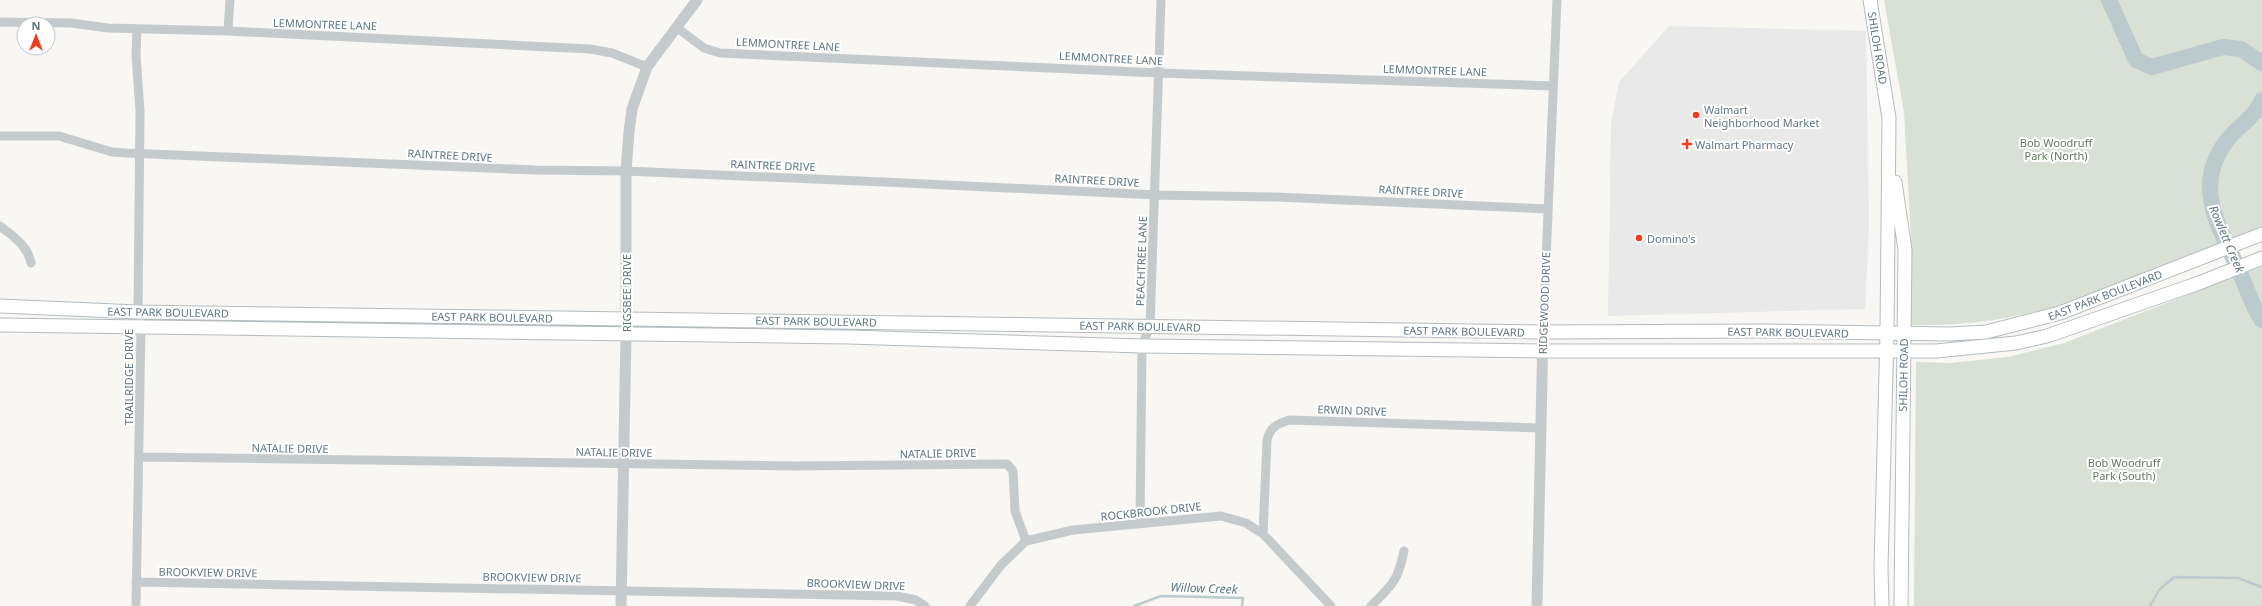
<svg xmlns="http://www.w3.org/2000/svg" width="2262" height="606" viewBox="0 0 2262 606" font-family="'Noto Sans',sans-serif">
<style>
.built{fill:#e8e9e8}
.green{fill:#d9e0d5}
.lines{fill:none;stroke-linecap:round;stroke-linejoin:round}
.stream{stroke:#bbcacd;stroke-width:2.5}
.river{stroke:#bbcacd;stroke-width:16}
.secondary-casing{stroke:#b4bcc0;stroke-width:15}
.minor{stroke:#c5cacd;stroke-width:9}
.tertiary{stroke:#c5cacd;stroke-width:11}
.secondary{stroke:#fff;stroke-width:13}
.poi-dot{fill:#f03c1c;stroke:#fff;stroke-width:1.5}
.labels{text-anchor:middle;dominant-baseline:central;stroke-width:4;stroke-linejoin:round;paint-order:stroke}
.street-label{font-size:11px;fill:#607682;stroke:#fff}
.poi-label{font-size:11px;fill:#607682;stroke:#fff;text-anchor:start}
.park-label{font-size:11px;fill:#667960;stroke:#fff}
.water-label{font-size:12px;font-style:italic;fill:#5b767c;stroke:#fff}
</style>
<rect width="100%" height="100%" fill="#f8f7f4"/>
<!-- built -->
<path class="built" d="M1669,26L1866,31L1869,227L1865,309L1608,316L1611,123L1619,82Z"/>
<!-- green -->
<path class="green" d="M1884,0H2262V226L2074,301C2018,319 1967,326 1909,325L1911,237L1904,112Z
M2262,266V606H1914L1916,362L1951,363L2008,357L2064,343Z"/>
<g class="lines">
<!-- stream -->
<path class="stream" d="M1134,606L1161,596L1243,598L1242,606
M2150,606L2159,590L2174,577L2238,578L2262,587"/>
<!-- river -->
<path class="river" d="M2109,0L2136,60L2152,67L2223,47L2241,49L2262,63
M2262,100C2255,118 2236,127 2225,143C2192,189 2221,229 2240,273C2247,288 2252,307 2262,320"/>
<!-- secondary casing -->
<g class="secondary-casing">
<path id="secondary" d="M1870,0L1889,118L1887,333L1881,567L1882,606
M1895,182L1905,250L1901,606
M0,306L138,312L1543,332L1767,331L1950,334L1986,332L2060,313L2262,234
M0,325L848,337L1142,346L1543,351H1936L2016,343L2047,336L2199,283L2262,258"/>
</g>
<!-- minor -->
<path class="minor" d="M0,22L71,23L108,28L228,31L590,49L612,53L647,67
M676,27L704,48L720,53L1159,73L1553,86
M228,31L230,0
M0,136H59L112,152L127,153L535,170L626,171L884,182L1156,195L1277,197L1548,209
M0,226C13,236 28,246 31,263
M1543,332L1557,0
M140,457L794,466L1007,464L1013,471L1015,511L1026,541
M1140,523L1142,346L1150,326L1161,0
M1263,534L1267,440C1270,428 1276,424 1289,420L1541,428
M136,582L897,596L916,600L925,606
M136,606L141,327L138,312L140,111L136,55L137,29
M970,606L1001,565L1026,541L1073,530L1221,516L1246,523L1263,534L1331,606
M1371,606C1392,585 1398,581 1404,551"/>
<!-- tertiary -->
<path class="tertiary" d="M621,606L626,334V171L629,132L632,109L647,67L697,0
M1537,606L1543,332"/>
<!-- secondary -->
<use href="#secondary" class="secondary"/>
</g>
<!-- markers -->
<g class="poi-dot">
<circle cx="1696" cy="115" r="4"/>
<path d="M1685 138h4v4h4v4h-4v4h-4v-4h-4v-4h4z"/>
<circle cx="1639" cy="238" r="4"/>
</g>
<g class="labels">
<!-- street labels -->
<g class="street-label">
<text transform="translate(325 24) rotate(2)">LEMMONTREE LANE</text>
<text transform="translate(788 44) rotate(3)">LEMMONTREE LANE</text>
<text transform="translate(1878 48) rotate(81)">SHILOH ROAD</text>
<text transform="translate(1111 58) rotate(3)">LEMMONTREE LANE</text>
<text transform="translate(1435 70) rotate(2)">LEMMONTREE LANE</text>
<text transform="translate(450 155) rotate(3)">RAINTREE DRIVE</text>
<text transform="translate(773 165) rotate(2)">RAINTREE DRIVE</text>
<text transform="translate(1097 180) rotate(3)">RAINTREE DRIVE</text>
<text transform="translate(1421 191) rotate(3)">RAINTREE DRIVE</text>
<text transform="translate(1141 261) rotate(-88)">PEACHTREE LANE</text>
<text transform="translate(626 293) rotate(-90)">RIGSBEE DRIVE</text>
<text transform="translate(2105 295) rotate(-21)">EAST PARK BOULEVARD</text>
<text transform="translate(1544 303) rotate(-88)">RIDGEWOOD DRIVE</text>
<text transform="translate(168 312) rotate(1)">EAST PARK BOULEVARD</text>
<text transform="translate(492 317) rotate(1)">EAST PARK BOULEVARD</text>
<text transform="translate(816 321) rotate(1)">EAST PARK BOULEVARD</text>
<text transform="translate(1140 326) rotate(1)">EAST PARK BOULEVARD</text>
<text transform="translate(1464 331) rotate(1)">EAST PARK BOULEVARD</text>
<text transform="translate(1788 332) rotate(1)">EAST PARK BOULEVARD</text>
<text transform="translate(1903 375) rotate(-89)">SHILOH ROAD</text>
<text transform="translate(128 377) rotate(-90)">TRAILRIDGE DRIVE</text>
<text transform="translate(1352 410) rotate(2)">ERWIN DRIVE</text>
<text transform="translate(290 448) rotate(1)">NATALIE DRIVE</text>
<text transform="translate(614 452) rotate(1)">NATALIE DRIVE</text>
<text transform="translate(938 453) rotate(-1)">NATALIE DRIVE</text>
<text transform="translate(1151 511) rotate(-6)">ROCKBROOK DRIVE</text>
<text transform="translate(208 572) rotate(1)">BROOKVIEW DRIVE</text>
<text transform="translate(532 577) rotate(1)">BROOKVIEW DRIVE</text>
<text transform="translate(856 584) rotate(2)">BROOKVIEW DRIVE</text>
</g>
<!-- poi labels -->
<g class="poi-label">
<text x="1704" y="109">Walmart<tspan x="1704" dy="13">Neighborhood Market</tspan></text>
<text x="1695" y="144">Walmart Pharmacy</text>
<text x="1647" y="238">Domino's</text>
</g>
<!-- park labels -->
<g class="park-label">
<text x="2056" y="142">Bob Woodruff<tspan x="2056" dy="13">Park (North)</tspan></text>
<text x="2124" y="462">Bob Woodruff<tspan x="2124" dy="13">Park (South)</tspan></text>
</g>
<!-- water labels -->
<g class="water-label">
<text transform="translate(2227 239) rotate(67)">Rowlett Creek</text>
<text transform="translate(1204 588) rotate(2)">Willow Creek</text>
</g>
</g>
<!-- north arrow -->
<g transform="translate(36 36)"><circle r="19" fill="#ffffff" stroke="#bfc8cd"/>
<path d="M0-3L7 15L0 10L-7 15Z" fill="#f03c1c"/>
<text y="-6" font-size="11" font-weight="bold" text-anchor="middle" fill="#607682">N</text>
</g>
</svg>
